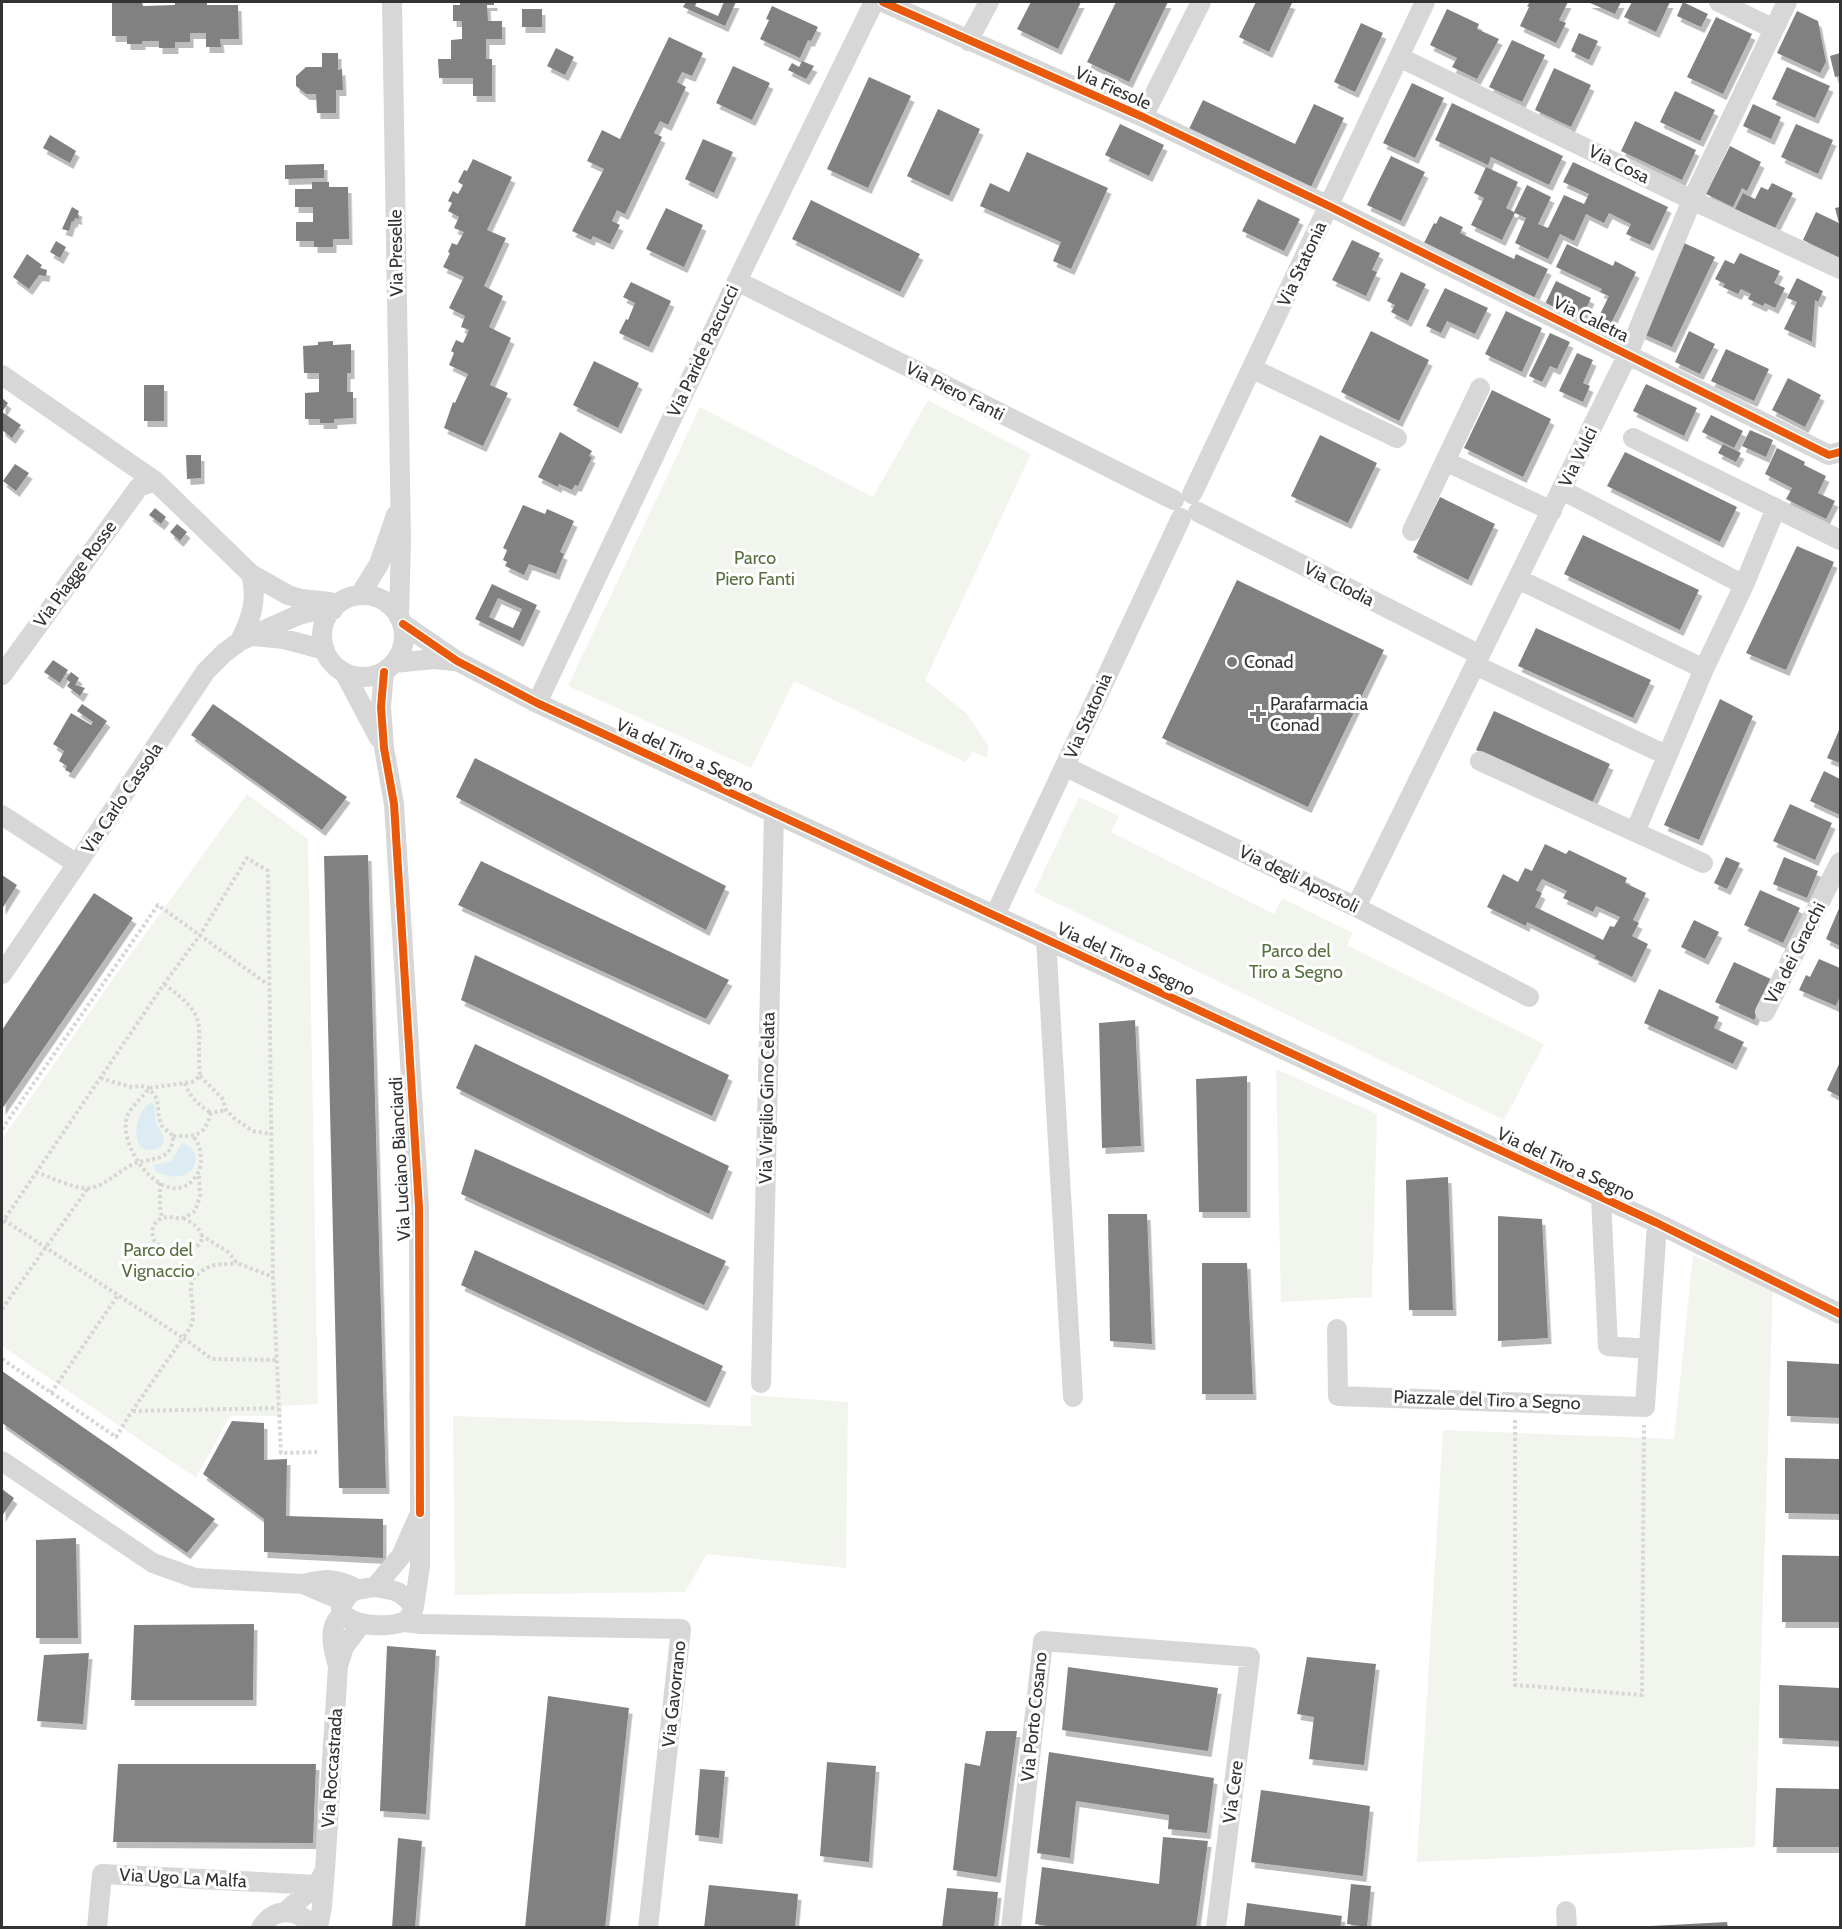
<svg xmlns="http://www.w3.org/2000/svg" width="1842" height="1929" viewBox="0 0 1842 1929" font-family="Cabin,sans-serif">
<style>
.green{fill:#f1f5ed}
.water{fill:#ddebf3}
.building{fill:#818181;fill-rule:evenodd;filter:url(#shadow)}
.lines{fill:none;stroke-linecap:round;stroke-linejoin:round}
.path{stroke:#d6d6d6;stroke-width:4;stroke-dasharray:3 3;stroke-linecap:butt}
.minor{stroke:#d7d7d7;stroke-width:20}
.cycleway-casing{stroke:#fff;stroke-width:11}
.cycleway{stroke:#e8590c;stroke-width:8}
.poi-dot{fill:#7a7a7a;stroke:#fff;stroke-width:2}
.labels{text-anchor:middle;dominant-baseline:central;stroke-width:6;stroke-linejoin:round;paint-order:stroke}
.street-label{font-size:18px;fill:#333;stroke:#fff}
.park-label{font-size:18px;fill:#56703f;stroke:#fff}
.poi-label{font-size:18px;fill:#333;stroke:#fff;text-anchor:start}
</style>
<defs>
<filter id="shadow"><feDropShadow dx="3.5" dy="6" stdDeviation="0" flood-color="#0004"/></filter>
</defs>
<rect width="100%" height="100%" fill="#fff"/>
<!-- green -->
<path class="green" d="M928,400L1031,454L925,680L966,713L988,745L987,758L973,752L965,762L794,681L751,768L568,686L700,407L873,497Z
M247,794L308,839L318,1404L282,1406V1416H230L196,1478L2,1346V1139L117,973Z
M1079,797L1119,816L1111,832L1274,914L1282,898L1353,933L1347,945L1544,1044L1504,1120L1034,892Z
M1276,1069L1377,1114L1372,1297L1281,1302Z
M1693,1255L1773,1288L1755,1847L1417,1862L1443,1430L1674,1439Z
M751,1395L848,1402L846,1568L707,1554L685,1592L455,1595L453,1416L751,1426Z"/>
<!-- water -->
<path class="water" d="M150,1103L154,1104L156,1122L164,1138L162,1146C129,1164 131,1115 150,1103Z
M182,1143C207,1148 197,1192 155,1171L154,1165L171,1161Z"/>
<!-- building -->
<path class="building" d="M112,2H142L143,6L175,5V2H207V5H238L239,39H220L221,47H206V33H190V42H175V48H159V41H142V44H127V36H112Z
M460,2H494V5H487L488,21H502V39H486V59H492V96H473V78H439L438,59H451V40L462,39V21H453V5H460Z
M686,2H697L695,6L718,16L724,2H736L725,26L683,7Z
M1031,2H1081L1058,49L1017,29Z
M1116,2H1168L1129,82L1087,62Z
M1256,2H1288L1292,3L1269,52L1239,37Z
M1530,2H1568L1559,20L1566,23L1556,43L1520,26L1529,7L1527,6Z
M1588,2H1621L1615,14Z
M1632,2H1670L1656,32L1624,17Z
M1683,2L1708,14L1701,27L1677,16Z
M772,6L818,27L811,41L808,40L800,58L760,39L769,20L766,19Z
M522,9H542V27H522Z
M1447,9L1479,24L1477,29L1499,39L1477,79L1452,67L1457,58L1430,45Z
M1797,11L1818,21L1826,62L1820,73L1777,53Z
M1716,17L1752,34L1723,94L1687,77Z
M1361,23L1383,33L1355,92L1334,82Z
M1579,33L1598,41L1589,60L1571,51Z
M669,37L703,53L692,76L682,72L677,82L686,87L668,125L660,121L654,133L662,137L625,214L617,210L612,221L620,225L610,244L593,236L591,240L572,231L604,169L587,161L602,130L620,139Z
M1512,40L1545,55L1522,102L1489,87Z
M556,48L574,57L565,75L547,66Z
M322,53H338V70L342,69L343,90H336V113H317L316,94H306L296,86V76L306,67H322Z
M1840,53V76L1835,77L1830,56Z
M802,61L814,66L806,79L788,70L792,63L799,67Z
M733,66L770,83L752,120L716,103Z
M1787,67L1830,86L1815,118L1772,99Z
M1554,68L1591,85L1571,127L1535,110Z
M869,77L911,96L868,188L827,169Z
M1412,83L1444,98L1415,158L1383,143Z
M1675,91L1715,110L1700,141L1660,122Z
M1203,100L1295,144L1314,104L1344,118L1310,189L1188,131Z
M1452,103L1563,156L1549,185L1491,157L1488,165L1435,140Z
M1753,104L1781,117L1771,139L1743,126Z
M938,109L980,129L949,196L907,176Z
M1635,121L1696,150L1682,180L1621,151Z
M1120,124L1164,145L1149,176L1105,155Z
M1796,124L1833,140L1818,174L1781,157Z
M50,135L76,151L70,163L43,148Z
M703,139L733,152L714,193L685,179Z
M1730,146L1761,162L1747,191L1742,188L1733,207L1706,194Z
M1027,152L1108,188L1071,269L1053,261L1061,242L980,206L990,183L1009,192Z
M1391,156L1425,172L1401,221L1367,205Z
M473,159L512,177L487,230L506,238L484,286L503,296L489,327L511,338L490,385L508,393L483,446L444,428L453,402L455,403L468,374L449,365L454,353L451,351L456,340L463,343L469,330L461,327L465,316L449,308L464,277L443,267L450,253L448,252L452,243L457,245L464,232L454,228L459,217L448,211L452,203L448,201L453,191L458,194L463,185L458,182L464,170L467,171Z
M1573,162L1668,207L1650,245L1626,234L1631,224L1609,213L1604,223L1586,214L1574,241L1560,234L1548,259L1515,243L1526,218L1515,213L1502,240L1471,225L1484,198L1474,193L1486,167L1518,182L1506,208L1514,212L1527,185L1551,197L1538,224L1548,228L1564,195L1584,204L1589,194L1563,182Z
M324,164V178L285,179V165Z
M312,182H329V187H348L349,239H333V247H314V241H296V222H313V207H295V189H312Z
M1772,183L1793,193L1775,228L1735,209L1743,193L1755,199L1761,187L1768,190Z
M1258,199L1300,219L1284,251L1242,231Z
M811,200L920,254L900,292L792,239Z
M72,207L79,211L78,214L79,219L75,218L74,222L72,221L69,231L62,229Z
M1840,207V258L1803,240L1816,212L1839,223L1835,208Z
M666,208L703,225L684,267L646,249Z
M1440,216L1463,227L1460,233L1514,259L1516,254L1548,269L1534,298L1423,245L1434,223L1436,224Z
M1352,240L1380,253L1372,270L1377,272L1366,296L1332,280Z
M56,241L66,247L60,258L50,252Z
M1684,243L1715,257L1672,347L1641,333Z
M1567,244L1613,266L1615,261L1636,272L1606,334L1593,328L1609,296L1600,292L1602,289L1556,267Z
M1740,253L1780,271L1774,283L1785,288L1775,308L1765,303L1763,306L1748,299L1751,294L1741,289L1738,294L1723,287L1725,284L1715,279L1725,260L1734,264Z
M27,254L42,265L40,268L47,270L46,276L39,275L29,289L13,277Z
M1401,272L1426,284L1408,321L1391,312L1395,305L1387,301Z
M1797,278L1823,291L1818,302L1815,300L1812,342L1784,329L1797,302L1787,298Z
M1556,281L1591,298L1580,322L1544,306Z
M631,282L671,301L649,347L619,333L626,319L628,320L635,303L623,297Z
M1445,288L1488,308L1475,334L1447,321L1441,333L1426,326Z
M1506,311L1542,328L1522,372L1485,354Z
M1371,331L1429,360L1399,421L1341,392Z
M1689,331L1715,344L1700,374L1675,362Z
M1550,333L1570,342L1557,369L1550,366L1542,382L1529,376Z
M333,341V345L351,344V373H347V392H353V418L334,419V423H320V419H305V393L319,392V373H304L303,346L318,345V342Z
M1726,349L1769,369L1754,401L1711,381Z
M1577,353L1593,360L1583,383L1590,386L1583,402L1559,391Z
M594,361L639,383L618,428L573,405Z
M1788,378L1821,395L1805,427L1772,410Z
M1646,384L1697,408L1684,436L1633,411Z
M144,385H164V421H144Z
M1492,390L1551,419L1523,477L1464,448Z
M2,398L8,403L2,412L21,425L12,438L2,430Z
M1711,415L1743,431L1734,448L1702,432Z
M1750,430L1773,440L1766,457L1742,446Z
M560,432L592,451L589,456L592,457L578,486L575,485L572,490L559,484L558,487L538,477Z
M1320,435L1377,463L1348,523L1291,496Z
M1723,444L1741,453L1736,462L1718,453Z
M1777,448L1805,462L1804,465L1826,476L1818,493L1835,501L1826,519L1786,499L1792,488L1765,474Z
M1625,452L1737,507L1720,542L1607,486Z
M186,455H201V478L187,479Z
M15,464L29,473L16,491L3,481Z
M1440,497L1495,524L1468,580L1413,552Z
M523,505L545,514L547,509L574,521L560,552L564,554L556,574L529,564L524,575L505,566L507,562L503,560L507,550L503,548Z
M155,508L166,517L161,524L149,515Z
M177,524L187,532L180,541L170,532Z
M1583,535L1699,590L1680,630L1564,574Z
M1797,546L1834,562L1786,670L1746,653Z
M1237,580L1384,650L1308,807L1162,738Z
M492,584L537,605L520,641L475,619ZM498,598L522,609L513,628L489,617Z
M1536,628L1651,680L1633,718L1518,666Z
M53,660L68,670L60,683L44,672Z
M71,672L79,678L75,685L85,688L80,696L67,686L70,682L66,679Z
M1720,699L1753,716L1699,840L1664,825Z
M82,704L107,721L71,773L65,770L67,766L59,761L64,751L53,744L71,713L91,725L93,722L77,711Z
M213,704L347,797L322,830L191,735Z
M1494,711L1610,764L1592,803L1476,750Z
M1840,728V763L1827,758Z
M475,758L726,886L706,930L456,797Z
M1824,771L1840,779V815L1810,801Z
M1790,804L1832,823L1815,860L1773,841Z
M1545,844L1566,854L1569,850L1627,878L1625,883L1646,893L1633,920L1639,923L1632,936L1648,944L1632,977L1594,958L1596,956L1527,922L1526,926L1487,907L1503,874L1518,882L1525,868L1532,871ZM1542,879L1567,891L1563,898L1593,912L1596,906L1620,917L1614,927L1610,926L1603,940L1535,907L1542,893L1536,890Z
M368,855L386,1488H339L324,856Z
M1726,857L1740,863L1727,889L1714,883Z
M1784,857L1818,871L1807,898L1773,884Z
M481,861L729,980L706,1019L458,905Z
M2,875L17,885L2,909Z
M1760,890L1800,908L1783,943L1744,925Z
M94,893L133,918L2,1109V1030Z
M1840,906V946L1826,939Z
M1694,920L1719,932L1705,959L1681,947Z
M475,955L729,1075L712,1116L461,1000Z
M1819,959L1840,968V996L1836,1006L1799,990L1806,975L1810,977Z
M1734,962L1773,980L1754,1020L1715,1002Z
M1659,989L1719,1017L1714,1028L1744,1042L1733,1064L1644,1023Z
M1135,1020L1141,1146L1102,1148L1099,1023Z
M475,1044L729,1166L709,1214L456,1088Z
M1840,1062V1097L1827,1090Z
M1247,1076V1212H1199L1196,1079Z
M475,1149L726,1261L704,1305L461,1194Z
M1448,1177L1453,1310H1409L1406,1180Z
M1108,1214H1147L1152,1344L1110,1341Z
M1498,1216L1542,1219L1548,1338L1498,1341Z
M475,1250L723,1366L706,1402L461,1285Z
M1202,1263H1247L1253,1394H1202Z
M1787,1361L1840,1364V1418L1787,1416Z
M2,1371L215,1519L187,1553L2,1423Z
M232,1421L264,1423V1460L287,1459L286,1516L383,1519V1558L264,1552V1519L203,1474Z
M1785,1458L1840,1459V1514L1785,1513Z
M2,1489L14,1498L2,1516Z
M76,1538L78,1638H36V1540Z
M1782,1555L1840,1556V1622H1782Z
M254,1624L253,1700H131L134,1625Z
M387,1646L436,1650L426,1814L380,1811Z
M89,1653L83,1724L37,1721L44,1655Z
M1307,1657L1376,1664L1364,1765L1309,1759L1314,1717L1297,1714Z
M1068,1667L1218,1688L1208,1751L1062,1730Z
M1779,1685L1840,1688V1741L1779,1738Z
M548,1696L629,1708L605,1928H525Z
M986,1731H1017L997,1877L953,1870L965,1763L980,1766Z
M1049,1752L1214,1778L1207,1833L1168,1829L1169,1815L1076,1801L1070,1858L1037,1853Z
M827,1762L876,1766L869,1862L820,1856Z
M118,1764H316L313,1843L113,1842Z
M700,1769L725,1771L719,1838L695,1835Z
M1776,1788L1840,1789V1847H1773Z
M1261,1790L1370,1806L1363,1876L1251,1862Z
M1163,1837L1208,1841L1196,1928H1060L1035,1924L1042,1867L1159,1884Z
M398,1838L422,1841L415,1928H392Z
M1351,1884L1371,1886L1367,1927L1347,1924Z
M709,1885L798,1894L795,1928H704Z
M947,1888L998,1892L994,1928H942Z
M1247,1903L1342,1916L1340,1928H1244Z
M1727,1922L1728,1928H1651V1926Z"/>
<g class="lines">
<!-- path -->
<path class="path" d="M164,984C213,1020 195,1024 200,1076L192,1082L149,1088C143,1098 131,1105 127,1117C117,1148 166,1212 194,1179C198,1174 200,1169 201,1163C201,1154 200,1143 193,1137
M200,1076L222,1098L226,1110L235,1119L253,1131L270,1134
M185,1083C189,1097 199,1105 211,1113
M2,1129L158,905L267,984
M173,1136C195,1136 204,1138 211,1113L226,1110
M36,1172C50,1177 76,1190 90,1188C107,1185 120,1169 136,1163C144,1160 156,1160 163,1156C171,1151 173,1144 173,1136L162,1126L159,1118L157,1099L149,1088L141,1086L131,1087L100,1078
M160,1183V1207L162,1218
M183,1218C228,1240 182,1265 155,1242C149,1230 153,1219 168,1217C172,1217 178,1219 182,1218C187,1217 192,1213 195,1211L200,1196L199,1175
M4,1220L183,1338C188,1331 193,1325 193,1316C194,1292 181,1281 209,1267C216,1263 228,1265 237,1263
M2,1223L164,984L200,935L247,858L268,871L273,1277L281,1453L317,1452
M201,1235L228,1252L237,1263L273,1277
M2,1309L88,1188
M2,1359L116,1437L132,1411L183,1338L212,1359L277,1360
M51,1393L118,1295
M133,1411L278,1408
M1515,1420V1685L1642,1695L1644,1425"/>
<!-- minor -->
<path class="minor" d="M392,2L401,540L399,617
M883,2L1143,117L1329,206L1829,455L1840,452
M1719,2L1774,29
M968,41L989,2
M1399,57L1692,200L1840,269
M1143,117L1201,2
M737,281L1174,500
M1253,369L1397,438
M2,375L155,481L251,574L288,595L301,599L330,602
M1633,438L1840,540
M1445,461L1552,511
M1192,494L1425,2
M1198,512L1480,655
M1412,531L1480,388
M1518,579L1704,669
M1744,585L1776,508
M360,595L379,564L396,515
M322 636a41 41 0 1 1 82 0a41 41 0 1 1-82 0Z
M403,624L457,661L537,703L1657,1223L1840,1314
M255,636L284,639L325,650
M240,641C251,619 258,599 251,574
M394,663L434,659L454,661
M1475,665L1666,755
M344,672L379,738
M384,672L381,707L384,748L394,804L419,1207L420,1513
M2,675L139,487L155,481
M537,703L737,281L874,2
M1480,761L1635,832L1704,669L1744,585L1562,490
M1066,767L1356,907L1529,997
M2,815L77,864
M1635,832L1703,863
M1356,907L1628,354L1692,200L1787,2
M995,915L1181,518
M1046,939L1073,1397
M2,974L77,864L206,671L224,653L240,641L296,616L310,612L333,610
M1765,1012L1840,862
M1601,1197L1608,1346L1648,1349
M1337,1329L1338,1396L1645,1407L1657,1223
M761,1383L774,813
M2,1461L153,1563L195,1578L303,1584
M375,1587L401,1556L420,1513V1566L414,1607
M375,1587C394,1590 401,1590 414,1607C412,1613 410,1619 403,1622C387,1628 346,1627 341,1609C347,1590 356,1589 375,1587Z
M343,1601L303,1584C325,1579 336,1577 357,1589
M342,1615C327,1626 333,1650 338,1666L344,1647L362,1623
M404,1622L422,1624L681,1629L648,1928
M325,1870L338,1666
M286,1911L317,1885L325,1870L322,1907L318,1928
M1566,1911L1567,1928
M97,1928L102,1874L317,1885
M261,1928C274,1906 299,1908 313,1928
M1011,1928L1043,1641L1250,1657L1216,1928"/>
<!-- cycleway casing -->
<g class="cycleway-casing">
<path id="cycleway" d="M883,2L1143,117L1329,206L1829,455L1840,452
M403,624L457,661L537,703L1657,1223L1840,1314
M384,672L381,707L384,748L394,804L419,1207L420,1513"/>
</g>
<!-- cycleway -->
<use href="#cycleway" class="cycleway"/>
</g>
<!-- markers -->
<g class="poi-dot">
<circle cx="1232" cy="662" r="6"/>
<path d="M1255 705h6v6h6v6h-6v6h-6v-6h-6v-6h6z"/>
</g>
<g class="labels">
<!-- street labels -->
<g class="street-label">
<text transform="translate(1113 88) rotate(24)">Via Fiesole</text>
<text transform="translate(1619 164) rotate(26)">Via Cosa</text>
<text transform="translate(396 253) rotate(-91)">Via Preselle</text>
<text transform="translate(1302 264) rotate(-65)">Via Statonia</text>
<text transform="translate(1591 319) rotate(26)">Via Caletra</text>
<text transform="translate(703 351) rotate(-65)">Via Paride Pascucci</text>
<text transform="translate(955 391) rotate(27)">Via Piero Fanti</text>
<text transform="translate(1578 457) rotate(-64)">Via Vulci</text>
<text transform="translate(75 574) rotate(-54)">Via Piagge Rosse</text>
<text transform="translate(1339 584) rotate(27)">Via Clodia</text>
<text transform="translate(1088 716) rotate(-66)">Via Statonia</text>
<text transform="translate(685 755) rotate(25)">Via del Tiro a Segno</text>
<text transform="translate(122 798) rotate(-56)">Via Carlo Cassola</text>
<text transform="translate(1299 879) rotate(26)">Via degli Apostoli</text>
<text transform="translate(1795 953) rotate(-63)">Via dei Gracchi</text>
<text transform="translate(1126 959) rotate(25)">Via del Tiro a Segno</text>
<text transform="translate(767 1098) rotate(-89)">Via Virgilio Gino Celata</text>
<text transform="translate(400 1159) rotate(-93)">Via Luciano Bianciardi</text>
<text transform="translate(1566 1164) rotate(25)">Via del Tiro a Segno</text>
<text transform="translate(1487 1400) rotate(2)">Piazzale del Tiro a Segno</text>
<text transform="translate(674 1694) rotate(-84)">Via Gavorrano</text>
<text transform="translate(1034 1717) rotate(-84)">Via Porto Cosano</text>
<text transform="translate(332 1768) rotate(-86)">Via Roccastrada</text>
<text transform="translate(1233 1792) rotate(-83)">Via Cere</text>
<text transform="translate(183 1878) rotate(3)">Via Ugo La Malfa</text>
</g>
<!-- park labels -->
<g class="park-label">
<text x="755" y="558">Parco<tspan x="755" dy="21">Piero Fanti</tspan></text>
<text x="1296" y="951">Parco del<tspan x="1296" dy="21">Tiro a Segno</tspan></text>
<text x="158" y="1250">Parco del<tspan x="158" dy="21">Vignaccio</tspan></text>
</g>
<!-- poi labels -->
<g class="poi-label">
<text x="1244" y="662">Conad</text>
<text x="1270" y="704">Parafarmacia<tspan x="1270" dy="21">Conad</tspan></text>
</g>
</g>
<!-- border -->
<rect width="1842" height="1929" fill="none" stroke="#333333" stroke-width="6"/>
</svg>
